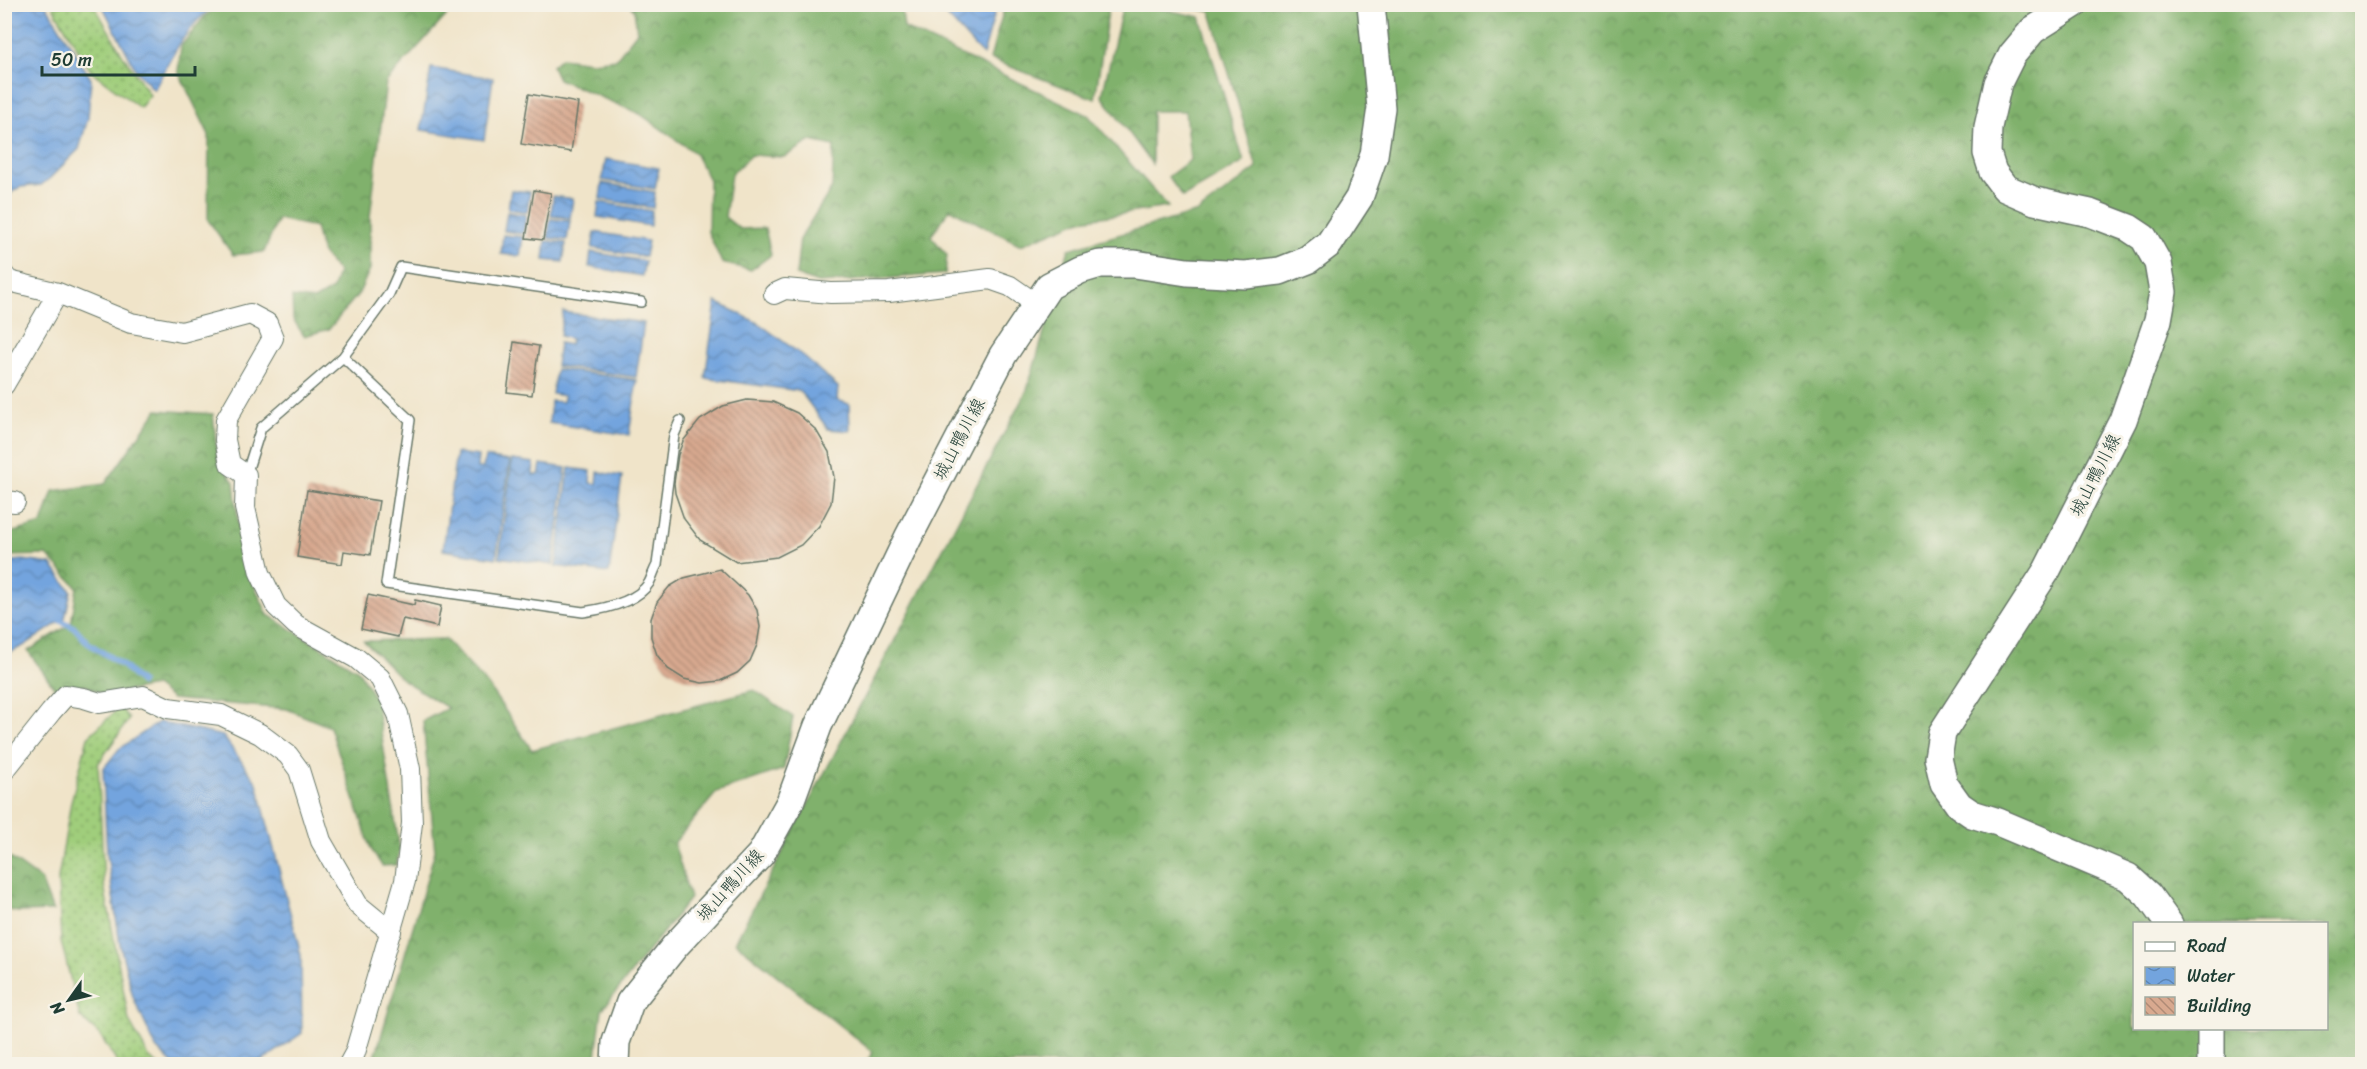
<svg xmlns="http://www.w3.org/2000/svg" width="2367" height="1069" viewBox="0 0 2367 1069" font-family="Sriracha,'Klee One',sans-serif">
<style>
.grass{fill:url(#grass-dots);stroke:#608658;stroke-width:1.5}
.forest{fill:url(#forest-crowns);stroke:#507750;stroke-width:1.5;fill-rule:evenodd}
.water{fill:url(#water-waves);stroke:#497089;stroke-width:1.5}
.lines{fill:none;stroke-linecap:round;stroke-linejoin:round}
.stream{stroke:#73a4de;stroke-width:6}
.building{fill:url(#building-back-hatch)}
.service-casing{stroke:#687768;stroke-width:12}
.minor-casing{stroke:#687768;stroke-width:22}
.secondary-casing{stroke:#687768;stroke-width:30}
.service{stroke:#fff;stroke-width:9}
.minor{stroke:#fff;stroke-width:20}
.secondary{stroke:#fff;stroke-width:27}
.labels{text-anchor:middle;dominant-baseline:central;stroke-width:6;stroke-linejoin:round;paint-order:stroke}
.street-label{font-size:18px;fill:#1f3d34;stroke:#f7f3e8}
</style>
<defs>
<pattern id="grass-dots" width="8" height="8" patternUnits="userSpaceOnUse" patternTransform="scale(1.5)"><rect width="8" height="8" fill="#a0ce7c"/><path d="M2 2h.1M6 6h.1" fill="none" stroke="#82a866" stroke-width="1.8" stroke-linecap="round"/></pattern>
<pattern id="forest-crowns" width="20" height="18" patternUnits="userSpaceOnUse" patternTransform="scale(1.5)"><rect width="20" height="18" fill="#80b16c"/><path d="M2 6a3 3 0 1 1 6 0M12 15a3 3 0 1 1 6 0" fill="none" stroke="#68915a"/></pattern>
<pattern id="water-waves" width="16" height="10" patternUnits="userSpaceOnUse" patternTransform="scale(1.5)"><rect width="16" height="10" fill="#73a4de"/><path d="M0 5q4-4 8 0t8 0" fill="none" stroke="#5e87b5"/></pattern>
<pattern id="building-back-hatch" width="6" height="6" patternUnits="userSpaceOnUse" patternTransform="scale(1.5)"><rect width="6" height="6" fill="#d8a98f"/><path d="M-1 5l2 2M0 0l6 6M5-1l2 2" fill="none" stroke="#af8b76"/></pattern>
</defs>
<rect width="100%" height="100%" fill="#f7f3e8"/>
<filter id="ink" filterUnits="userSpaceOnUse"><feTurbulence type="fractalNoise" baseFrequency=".0167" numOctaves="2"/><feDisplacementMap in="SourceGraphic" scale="12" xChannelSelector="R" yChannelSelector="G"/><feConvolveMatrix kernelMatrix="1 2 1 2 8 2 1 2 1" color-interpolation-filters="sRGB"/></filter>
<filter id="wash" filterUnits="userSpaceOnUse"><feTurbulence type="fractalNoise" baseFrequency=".008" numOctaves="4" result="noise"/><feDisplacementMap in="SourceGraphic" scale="24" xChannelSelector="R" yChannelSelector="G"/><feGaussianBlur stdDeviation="1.35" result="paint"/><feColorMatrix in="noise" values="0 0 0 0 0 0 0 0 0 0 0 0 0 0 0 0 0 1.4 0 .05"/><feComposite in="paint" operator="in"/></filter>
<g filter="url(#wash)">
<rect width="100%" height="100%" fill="#f0e4c9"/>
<!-- grass -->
<path class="grass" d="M53,5H94L124,57L150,95L140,108L91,71L54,9Z
M120,707L129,719L98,764L104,885L129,1021L149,1057L157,1064H118L100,1035L80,1017L61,941L58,879L71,802L88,737Z"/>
<!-- forest -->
<path class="forest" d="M221,4L446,5L447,15L386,82L370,217V269L359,293L329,329L304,336L293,319L292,297L314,300L333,289L338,272L322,253L315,227L278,219L264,252L233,255L208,220L209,135L178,71L181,46L205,16Z
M629,5H901L904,28L1088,115L1168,207L1081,220L1021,245L950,209L931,236L947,255L945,274L818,283L796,275L800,238L832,188L834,146L811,141L784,157L751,155L731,174L725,217L740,229L765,228L771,255L751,270L722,263L708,232L709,180L695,153L640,114L558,79L552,66L561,58L592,62L616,59L637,32L634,10Z
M1005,5H1109L1095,99L990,59Z
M1123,5H1143L1200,17L1244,162L1183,197L1168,177L1190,160L1185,111H1152V164L1102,96Z
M1184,5H2362V1064H865L873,1052L735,942L1027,390L1069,249L1198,212L1257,168L1211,12ZM2134,924H2326V1028H2134Z
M157,410L213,414L218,461L234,482L242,559L268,615L358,670L376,700L400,851L396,865L382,866L371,849L330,727L287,709L172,699L155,686L105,695L85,685L56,690L28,651L71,624L77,587L47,555L5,556L6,534L42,524L53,491L105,484Z
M445,639L487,684L532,750L754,690L793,717L784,769L717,792L674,843L690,898L602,1010L595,1064H373L435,851L423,721L448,708L403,680L364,641Z
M5,854L41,880L53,911L18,912L5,909Z"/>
<!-- water -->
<path class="water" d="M5,4L46,5L91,79L88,118L79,149L49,179L41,185L20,187L11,193L7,202L5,203Z
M102,5H215C185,27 171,58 154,90L136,70Z
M935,5H997L983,55C966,39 953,20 935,5Z
M431,68L493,78L484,140L421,130Z
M606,159L659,168L655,189L602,180Z
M602,183L655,192L653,208L600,199Z
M511,190L530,192L527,212L508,209Z
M553,196L573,199L570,218L551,216Z
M599,202L652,211L650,226L597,217Z
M507,212L526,215L523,234L504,231Z
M550,219L570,221L567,240L548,238Z
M595,232L648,241L645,257L592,248Z
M503,235L523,237L520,256L501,254Z
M546,241L566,243L563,262L544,260Z
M591,252L645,261L642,276L589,267Z
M716,302L758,323L803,356L838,387L837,400L849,404L850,431L828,429L800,391L705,378Z
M563,312L644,323L636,377L556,366L559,343L570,345L571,339L560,336Z
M556,369L637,380L629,435L549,423L551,401L563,402L564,396L552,394Z
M456,453L478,456L477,468H483L485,457L510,461L496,558L443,550Z
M512,460L534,463L533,475H539L541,464L566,468L553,565L499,557Z
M569,468L591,471L590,483L597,484L598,472L622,476L609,573L556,566Z
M23,560L51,564L71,591L65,618L25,645L5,655V562Z
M159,722L223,736L257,783L301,955L302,1033L258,1064H173L156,1048L133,997L120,945L107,854L103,769L119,749Z"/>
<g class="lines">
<!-- stream -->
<path class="stream" d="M54,617L75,628L88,643L122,665L141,683"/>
</g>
<g id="blocks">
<!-- building -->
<path class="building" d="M529,94L578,103L571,152L521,144Z
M534,190L551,193L543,240L526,238Z
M514,342L539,346L532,395L507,392Z
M747,400L773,402L797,413L816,430L829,452L834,477L831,503L819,526L801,545L777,557L736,562L700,540L684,519L675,493L674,483L678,455L683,441L700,420L723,406Z
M307,490L379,501L370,555L344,551L342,564L297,557Z
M720,569L748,595L757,610L760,627L757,645L750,661L737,673L720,681L702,683L684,679L668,669L657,655L651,637V619L657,602L669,587L684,578Z
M368,595L414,605L415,600L441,606L437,627L403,619L398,637L361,629Z"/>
</g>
</g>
<g filter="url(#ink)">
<use href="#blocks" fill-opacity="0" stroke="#687768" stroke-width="1.5"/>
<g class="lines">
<!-- service casing -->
<g class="service-casing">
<path id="service" d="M343,357L410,420L386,584L583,612C604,609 637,602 649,583C652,577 654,570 657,565L674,435L680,421
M246,475L261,428L343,357L389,294L401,267L641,302"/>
</g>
<!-- minor casing -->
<g class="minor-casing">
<path id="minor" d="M4,275L9,281L58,293L131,323L182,332L250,314L267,323L273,338L226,420L225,440L230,464L246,475L245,508L260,573L276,606L296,625L356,658L380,678L398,714L410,769L412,823L405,881L355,1053L349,1064
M774,294L785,289L831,293L889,292L990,279L1010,286L1036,304
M4,385L58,293
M4,501L15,502
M4,771L51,712L66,695L84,698L100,703L143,696L168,708L221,715L260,734L288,755L299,770L321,841L358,905L391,932"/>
</g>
<!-- secondary casing -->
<g class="secondary-casing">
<path id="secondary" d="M2074,4L2033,30L2012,55L1998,83L1988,127L1987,153L1993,172L2005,188L2035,201L2090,213L2129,228L2144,238L2158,263L2163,292L2158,320L2123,420L2047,570L1942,733L1938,758L1944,784L1959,805L1972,814L1998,822L2128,877L2148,895L2169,924
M2211,1028V1064
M615,1064L616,1042L630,1002L675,946L761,854L790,802L818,726L908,538L1003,355L1049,286L1080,270L1100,264H1135L1187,272L1246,275L1280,271L1308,260L1329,244L1359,198L1374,155L1381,108L1371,4"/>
</g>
<!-- service -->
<use href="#service" class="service"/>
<!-- minor -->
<use href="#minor" class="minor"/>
<!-- secondary -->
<use href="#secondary" class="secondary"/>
</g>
</g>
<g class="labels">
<!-- street labels -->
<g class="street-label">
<text transform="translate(959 439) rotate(-62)">城山鴨川線</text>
<text transform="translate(2095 475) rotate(-63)">城山鴨川線</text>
<text transform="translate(730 885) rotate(-48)">城山鴨川線</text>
</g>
</g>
<!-- margin -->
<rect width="2367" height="1069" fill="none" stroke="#f7f3e8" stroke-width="24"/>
<!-- legend -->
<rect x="2133" y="922" width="195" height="108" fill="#f7f3e8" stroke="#a1aaa0" stroke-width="1.5"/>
<rect x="2145" y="942" width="30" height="9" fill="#ffffff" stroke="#a1aaa0" stroke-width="1.5"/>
<text x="2187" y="952" font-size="18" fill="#1f3d34">Road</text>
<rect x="2145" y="967" width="30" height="18" fill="url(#water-waves)" stroke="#a1aaa0" stroke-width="1.5"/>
<text x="2187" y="982" font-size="18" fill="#1f3d34">Water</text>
<rect x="2145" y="997" width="30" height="18" fill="url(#building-back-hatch)" stroke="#a1aaa0" stroke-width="1.5"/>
<text x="2187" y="1012" font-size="18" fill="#1f3d34">Building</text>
<!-- north arrow -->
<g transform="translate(69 1000) rotate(236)" stroke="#f7f3e8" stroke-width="4.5" paint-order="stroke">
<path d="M0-4.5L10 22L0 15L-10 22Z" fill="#1f3d34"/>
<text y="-9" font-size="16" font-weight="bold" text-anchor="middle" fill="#1f3d34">N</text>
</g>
<!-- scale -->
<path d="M42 66v9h153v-9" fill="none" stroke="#1f3d34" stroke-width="3"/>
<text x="51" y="66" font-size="18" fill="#1f3d34" stroke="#f7f3e8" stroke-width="4.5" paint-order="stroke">50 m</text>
</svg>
